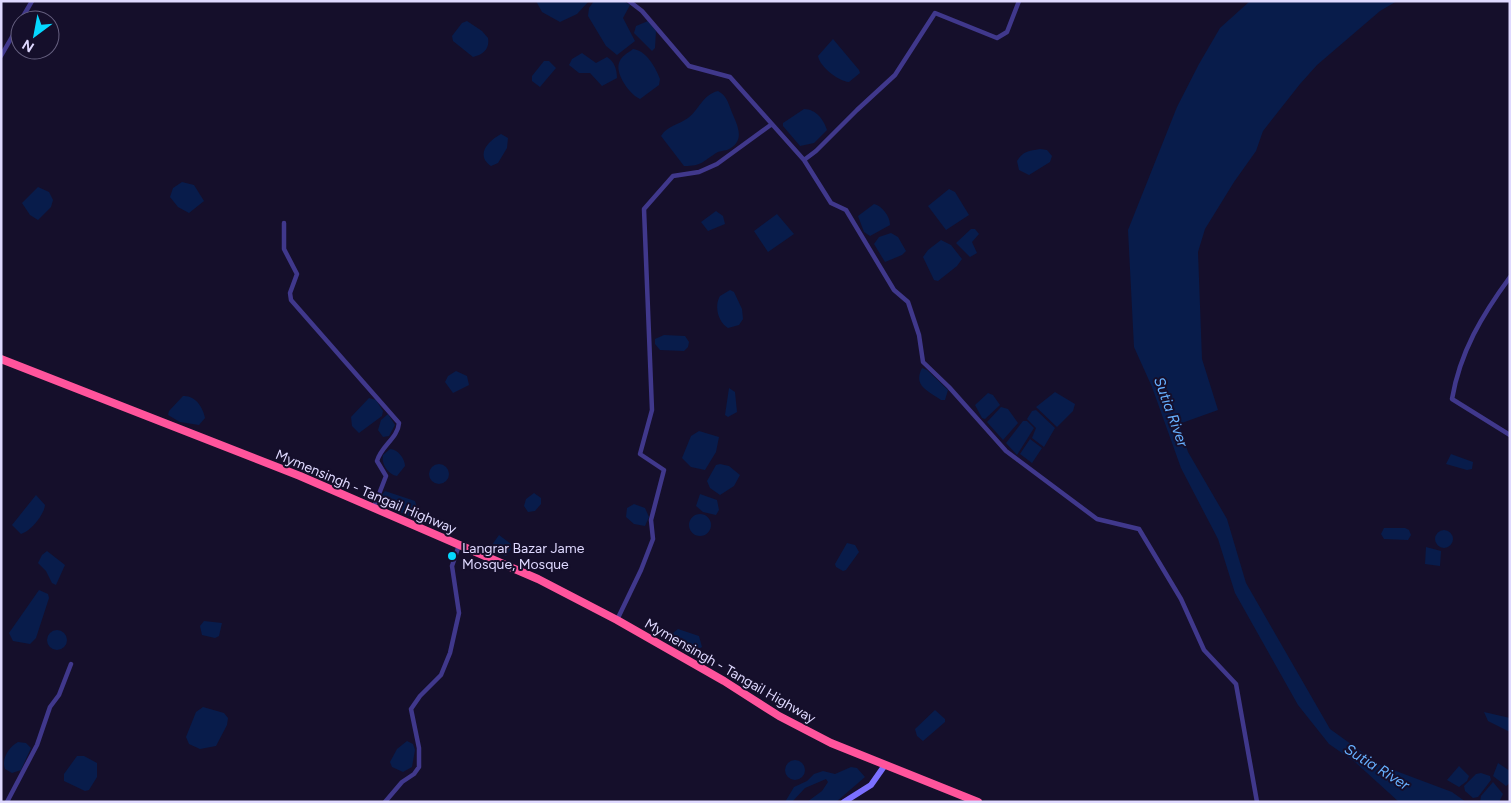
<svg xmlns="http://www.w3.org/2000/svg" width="1511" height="803" viewBox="0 0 1511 803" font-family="Figtree,sans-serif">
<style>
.water{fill:#081c4b}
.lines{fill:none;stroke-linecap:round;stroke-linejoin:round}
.street{stroke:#40388c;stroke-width:4.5}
.secondary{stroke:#7c70ff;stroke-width:6}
.highway{stroke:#ff549c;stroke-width:8}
.poi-dot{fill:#05d8ff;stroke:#150f2b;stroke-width:2}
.labels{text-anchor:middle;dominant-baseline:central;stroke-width:4;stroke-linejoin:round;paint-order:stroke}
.street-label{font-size:14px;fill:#dfd9ff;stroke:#150f2b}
.poi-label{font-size:14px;fill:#dfd9ff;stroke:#150f2b;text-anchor:start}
.water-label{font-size:15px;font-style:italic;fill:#67b0ff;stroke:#150f2b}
</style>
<rect width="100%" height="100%" fill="#150f2b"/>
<!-- water -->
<path class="water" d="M536,1H589L577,14L560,22L542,12Z
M594,1H624L630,5L623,18L635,41L617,55L606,46L588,16L589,8Z
M1250,1H1397L1380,11L1317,65L1300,84L1263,131L1256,151L1234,182L1205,229L1198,252L1202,359L1218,410L1179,424L1188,452L1227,519L1246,583L1330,729L1380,765L1452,792L1466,802H1399L1355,762L1329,744L1298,705L1235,593L1218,539L1181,468L1152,387L1134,347L1128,230L1177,107L1199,64L1220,28Z
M467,21L482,31L488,38C490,49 483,55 473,57L453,41L452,36L462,23Z
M648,21L656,31L655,48L652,51L634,33L636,26Z
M833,39L859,70L860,73L849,82C838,81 820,67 818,56Z
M633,49C646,50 656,68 660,79L659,85L640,99C630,95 615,74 619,63C621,56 628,53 633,49Z
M582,53L596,63L607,57C614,61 617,69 617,78L602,86L590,73H579L569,65L572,59Z
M544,61H549L556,68L540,87L532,81V76Z
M718,91C726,95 728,102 731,110C737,125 747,141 727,150C723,151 719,151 716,153C702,162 702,166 684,166L661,136C667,126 680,124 688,118C700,109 702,95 718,91Z
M804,109C816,109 824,120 827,130L814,143L800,146L783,126V123Z
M501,134L508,138L507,148L498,163L491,166C475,155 488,141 501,134Z
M1040,149L1047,150L1052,156L1050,162L1029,175L1019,170L1017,161C1023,151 1029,151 1040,149Z
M182,182L194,185L204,201L189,213L178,207L170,197L173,188Z
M38,187L49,192L53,200L51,207L38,220L30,215L22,203Z
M949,189L955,192L969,215L946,230L928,206Z
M874,204C882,206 890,216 890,225L870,236L864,232L858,216Z
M716,211L723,216L725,224L708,231L701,222Z
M777,214L794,234L768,252L754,231Z
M971,229H975L979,234L972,242L977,253L970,257L956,243Z
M891,233L898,237L906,251L902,255L885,262L874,244L879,237Z
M941,240L951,245L962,259L957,266L938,281L934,280L923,257L928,250Z
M730,290L734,292L742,309L743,319L739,325L728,328C718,322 714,306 720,296Z
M664,335L685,336L689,342L688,347L684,351L660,350L655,344V339Z
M922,368L927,370L948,390L945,400H941C927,390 913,386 922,368Z
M456,371L467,376L469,385L453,393L445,382L448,376Z
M729,388L735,392L737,412L728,417L725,415Z
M1055,392L1075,404L1073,411L1057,427L1036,407Z
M988,393L993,395L1000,405L985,419L982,418L975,405Z
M183,396C195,395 203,407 205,418L199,425L180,422L168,415L169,411Z
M369,398L376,400L383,411L382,416L359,433L352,426L351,417Z
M1001,407L1008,409L1018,423L1003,440L987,422Z
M1036,410L1055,428L1044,447L1032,438L1036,428L1027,419L1032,411Z
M388,414L395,425L389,436L383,437L378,430L381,420Z
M1023,421H1027L1034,428L1017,455L1006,443Z
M699,431L719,437L716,452L705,470L691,467L682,458L691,436Z
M1030,439L1042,448L1032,463L1020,454Z
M390,449C398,449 405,459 405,466L397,476C388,474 381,464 383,455Z
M1451,454L1473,462L1472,469L1467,470L1446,464Z
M720,464L729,466L740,475L734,486L720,495L710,488L707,481L716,465Z
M429 474a10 10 0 1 1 20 0a10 10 0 1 1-20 0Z
M385,491L415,501L417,508L411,517L379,503V499Z
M534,493L541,498V504L535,511L528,512L524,506L526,499Z
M700,494L717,500L719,510L716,515L703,512L696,506Z
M36,495L45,505C44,515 31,531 21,534L12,525Z
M634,504L645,508L649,517L645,526L634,524L626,517L627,508Z
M689 525a11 11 0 1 1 22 0a11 11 0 1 1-22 0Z
M1384,528H1405L1409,530L1411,535L1408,540L1384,539L1381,534Z
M1435 539a9 9 0 1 1 18 0a9 9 0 1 1-18 0Z
M499,535L511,544V549L506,556L489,549Z
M847,543L855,545L859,552L846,570L843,571L836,567L835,564Z
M1426,547L1441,551L1440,566L1425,564Z
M47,551L65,565L56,585L52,583L46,571L38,563L42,555Z
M39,590L48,594L49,598L36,638L30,644L13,641L9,633Z
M204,621L222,623L219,636L215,638L202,635L200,626Z
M678,629L699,636L702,647L694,652L673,638V633Z
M47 640a10 10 0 1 1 20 0a10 10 0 1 1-20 0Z
M203,707L224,713L228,718L227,725L216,746L200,749L189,744L186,737L196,712Z
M935,710L945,719V722L923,741L917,736L915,729Z
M1484,712L1510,718V732L1488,721Z
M407,741L413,744L415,750L412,767L403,772L392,767L390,762L397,749Z
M18,742L26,743L31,748L21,770L12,773L5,769C1,759 9,747 18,742Z
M77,756H84L97,763V777L89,790L85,791L64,781V774Z
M785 770a10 10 0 1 1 20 0a10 10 0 1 1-20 0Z
M1498,763L1510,771V783L1506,786L1493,776Z
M1459,766L1469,776L1467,781L1459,787L1447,780Z
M851,767L857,768L865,777L836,802H807L822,791L828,782L826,779L805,788L792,802H785L794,787L807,781L814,774L823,771L835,774Z
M1481,773L1490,776L1491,780L1478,797L1473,798L1465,791L1464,786L1476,774Z
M1493,782L1503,794L1499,802H1480L1481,796Z"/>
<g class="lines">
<!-- street -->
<path class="street" d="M629,1L642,11L689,66L730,77L804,160L831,203L846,210L894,290L908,302L919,335L923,362L949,387L1006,451L1097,519L1139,529L1181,599L1204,650L1236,684L1257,802
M21,20L32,1
M1,56L20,23
M804,160L816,151L857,110L895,75L935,13L997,38L1007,32L1019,1
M284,223V249L297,274L290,293L291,300L399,423C398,438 381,446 377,461L386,476L374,507
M1510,277C1482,315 1460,352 1452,399L1510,435
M617,620L641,570L653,539L651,520L664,470L640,454L652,410L644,209L673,176L699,172L717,164L772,124
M7,802L37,745L50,707L59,695L71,664
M385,802L402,782L414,774L419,767V748L411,709L420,696L441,675L450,653L459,613L452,566L459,545"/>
<!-- secondary -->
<path class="secondary" d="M844,802L871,785L885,765"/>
<!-- highway -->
<path class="highway" d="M1,359L300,476L538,579L617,620L724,681L779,716L831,743L978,802"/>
</g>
<!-- markers -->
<circle class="poi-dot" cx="452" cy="556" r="5"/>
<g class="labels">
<!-- street labels -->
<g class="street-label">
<text transform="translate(366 492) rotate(23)">Mymensingh - Tangail Highway</text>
<text transform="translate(730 671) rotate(30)">Mymensingh - Tangail Highway</text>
</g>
<!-- poi labels -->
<g class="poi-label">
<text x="462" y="548">Langrar Bazar Jame<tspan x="462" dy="16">Mosque, Mosque</tspan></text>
</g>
<!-- water labels -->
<g class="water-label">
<text transform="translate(1171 412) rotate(70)">Sutia River</text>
<text transform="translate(1377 767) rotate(32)">Sutia River</text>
</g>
</g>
<!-- border -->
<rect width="1511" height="803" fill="none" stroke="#dfd9ff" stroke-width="5"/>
<!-- north arrow -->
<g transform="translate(35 35) rotate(212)"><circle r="24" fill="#150f2b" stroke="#666080"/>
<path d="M0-4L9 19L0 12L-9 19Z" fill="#05d8ff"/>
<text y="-8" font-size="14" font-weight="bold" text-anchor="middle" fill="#dfd9ff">N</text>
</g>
</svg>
